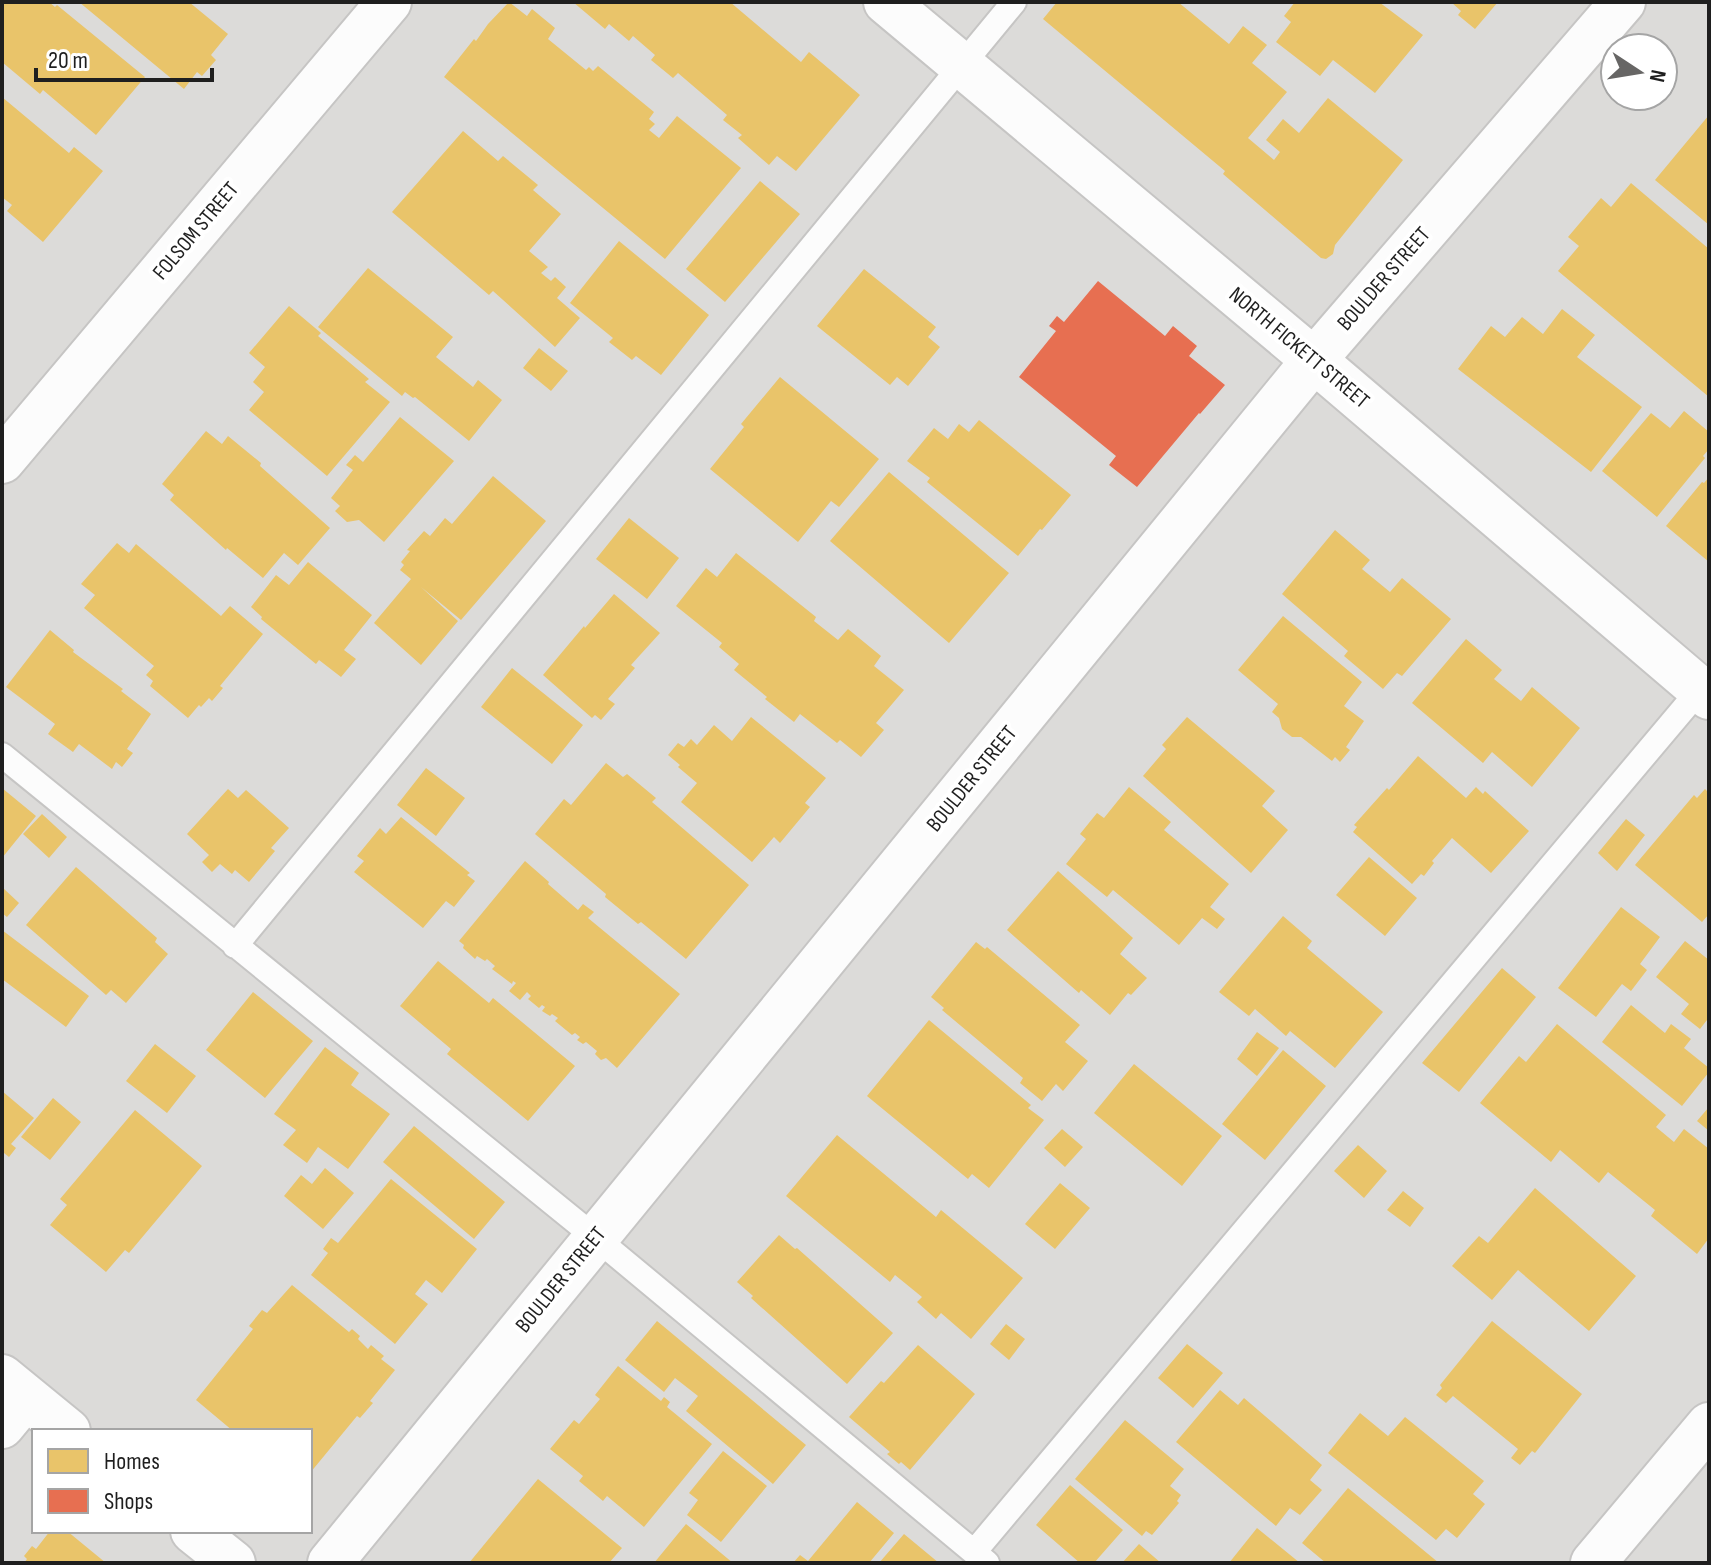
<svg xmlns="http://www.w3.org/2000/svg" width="1711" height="1565" viewBox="0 0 1711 1565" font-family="'Sofia Sans Condensed',sans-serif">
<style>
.residential{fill:#dcdbd9;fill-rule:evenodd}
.homes{fill:#e9c46a}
.shops{fill:#e76f51}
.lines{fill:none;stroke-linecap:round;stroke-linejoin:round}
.lane-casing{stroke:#c6c5c4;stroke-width:28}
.street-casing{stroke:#c6c5c4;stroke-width:48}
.lane{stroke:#fcfcfc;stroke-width:24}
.street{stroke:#fcfcfc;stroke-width:44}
.labels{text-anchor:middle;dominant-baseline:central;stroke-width:8;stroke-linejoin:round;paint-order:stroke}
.street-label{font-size:22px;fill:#1f1f1f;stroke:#fff}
</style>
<rect width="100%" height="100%" fill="#edebe8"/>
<!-- residential -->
<path class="residential" d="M2,2H1709V1563H2ZM1615,48H1663V96H1615ZM34,1431H310V1531H34Z"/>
<!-- homes -->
<path class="homes" d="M2,2H49L55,7L57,5L145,77L96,135L43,90L40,94L2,62Z
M79,2H189L228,34L211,55L216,60L202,76L197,72L184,89Z
M509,2L527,16L532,9L555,28L548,39L586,70L589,67L593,71L598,66L654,112L649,119L655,124L649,130L659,138L677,116L741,168L665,259L444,77L474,39L476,41L488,24Z
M573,2H730L801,62L809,52L860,95L796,171L777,156L769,165L738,138L742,135L723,120L727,115L678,73L673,78L651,60L655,55L633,36L629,41L609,24L605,29Z
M1057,2H1178L1229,44L1243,26L1267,45L1252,63L1287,92L1248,138L1274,160L1280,152L1266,140L1283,119L1299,133L1328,98L1403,160L1335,245L1333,254L1326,259L1321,258L1223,174L1225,171L1043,19Z
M1295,2H1379L1423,35L1375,93L1333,60L1320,76L1276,42L1291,22L1284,16Z
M1451,2H1498L1475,29L1458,15L1461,11Z
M2,97L69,153L74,147L103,171L43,242L7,211L12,205L2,197Z
M1709,115V225L1655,180Z
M463,131L498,161L503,156L538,185L533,190L561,214L529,251L548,267L541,273L551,281L555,277L566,287L557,298L580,318L555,347L493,291L489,295L392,212Z
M760,181L800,214L725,302L686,269Z
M1631,183L1709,249V397L1558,271L1579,246L1568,237L1601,198L1611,207Z
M619,241L709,315L661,375L636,356L632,360L609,342L613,338L570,303Z
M368,268L453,337L436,357L473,387L478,380L502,400L469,441L415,397L413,398L405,392L402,396L318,327Z
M864,269L936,327L928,337L940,347L908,386L897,377L890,385L817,326Z
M289,306L321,333L318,336L369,379L365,382L390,402L327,476L249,410L264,392L253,382L265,367L249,353Z
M1562,309L1595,335L1577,357L1642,407L1591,472L1458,369L1491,326L1505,337L1522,317L1543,334Z
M539,348L568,371L551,391L523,368Z
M780,377L879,459L839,507L831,501L798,542L710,469L744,427L741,424Z
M1684,411L1709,432V449L1703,456L1705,458L1657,517L1602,471L1651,413L1670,428Z
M400,417L454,461L384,542L359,520L347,522L335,511L340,506L331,498L353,470L346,465L355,455L363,462Z
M979,420L1071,495L1042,530L1040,529L1018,556L927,482L930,478L907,461L934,428L948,439L959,424L969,432Z
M206,431L222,444L228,436L261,463L260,466L330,528L298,565L284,553L263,578L227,548L226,550L170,500L174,495L162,484Z
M889,472L1009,573L949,643L830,541Z
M493,476L546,521L461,620L421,587L458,621L421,665L374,623L411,579L400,570L404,565L401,562L410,551L407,550L424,531L430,536L445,518L452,524Z
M1709,477V562L1666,526L1702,482L1704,483Z
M629,518L679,558L647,599L596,559Z
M1335,530L1370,560L1362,569L1390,592L1402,578L1451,619L1402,676L1397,673L1383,689L1344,656L1348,651L1282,594Z
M117,543L129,553L136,544L221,616L230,606L263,634L220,686L223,688L212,701L209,698L201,707L199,705L188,718L150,686L153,681L146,675L154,666L84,608L95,595L81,584Z
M736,553L816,617L814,621L838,640L848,629L881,656L874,666L904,690L876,723L884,730L861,757L840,740L837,743L800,714L794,722L765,699L767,697L734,670L739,664L719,647L722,643L676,606L706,568L717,577Z
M308,562L372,615L344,650L356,659L341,677L319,660L316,664L261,619L262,617L251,607L276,575L289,585Z
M614,594L660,633L631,665L635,668L608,699L615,704L601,720L595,715L592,718L543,675L584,626L585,628Z
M1283,616L1362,682L1344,706L1364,721L1346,747L1350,750L1340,762L1335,757L1332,761L1301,737H1292L1282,729L1279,718L1272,712L1278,704L1238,670Z
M50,630L74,650L73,652L123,689L121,691L151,714L127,749L133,753L122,767L116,762L112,769L79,744L73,752L48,734L55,724L6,687Z
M1466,639L1502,670L1494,679L1521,701L1532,687L1580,728L1532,787L1492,752L1483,763L1412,703Z
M512,668L583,725L552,764L481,707Z
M751,717L826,778L805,803L810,807L780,843L774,837L752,862L681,802L697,783L678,767L680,765L668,755L678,743L684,747L691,739L697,745L714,725L732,741Z
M1187,717L1275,791L1262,806L1288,830L1251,873L1143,776L1166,749L1162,745Z
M1418,756L1466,798L1476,787L1483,794L1485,791L1529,831L1491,873L1452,838L1432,861L1434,863L1424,876L1421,874L1412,884L1353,832L1357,827L1354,825L1387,788L1389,790Z
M606,763L623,777L627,774L656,798L652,802L749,885L686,959L641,922L638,924L605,897L606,894L535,834L564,799L571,805Z
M426,768L465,798L436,836L397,805Z
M1129,787L1171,822L1164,830L1229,884L1210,907L1225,919L1217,929L1202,918L1179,945L1113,890L1107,897L1066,864L1086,839L1080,834L1097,813L1104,818Z
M2,788L36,816L2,858Z
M228,789L238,798L246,790L289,828L271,848L275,851L249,882L235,870L232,874L220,864L212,872L202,862L209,855L187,834Z
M1705,789L1709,793V914L1702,922L1635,865L1694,795L1697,798Z
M42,814L67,837L49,858L23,834Z
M401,817L470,873L467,875L475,881L454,907L446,901L423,928L354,872L364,861L357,856L380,828L386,834Z
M1626,819L1645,835L1617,871L1598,853Z
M1369,857L1417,898L1385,936L1336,895Z
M525,861L549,882L548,884L578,910L583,904L594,912L588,918L680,994L617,1068L606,1058L601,1060L595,1054L597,1051L586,1042L583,1044L577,1040L580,1037L575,1033L572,1035L555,1021L558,1018L552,1014L550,1016L542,1011L545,1007L542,1005L539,1008L528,999L531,996L527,992L520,1000L509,991L516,983L513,981L512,984L492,969L495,966L487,959L485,961L477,956L475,959L463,948L464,945L459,941Z
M76,867L157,938L155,942L168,954L126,1003L111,990L106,995L26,925Z
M1058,871L1133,938L1120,954L1147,978L1131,995L1128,993L1110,1015L1081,990L1079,993L1007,930Z
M2,887L19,903L7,917L2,913Z
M1621,907L1660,937L1640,964L1647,970L1631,991L1622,984L1596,1017L1558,988Z
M1283,916L1312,941L1307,948L1383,1012L1335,1068L1290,1031L1286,1036L1255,1009L1249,1016L1219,992Z
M2,930L89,996L66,1027L2,979Z
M1685,941L1709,960V1021L1707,1020L1700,1029L1681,1014L1689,1004L1656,977Z
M976,942L985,949L987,947L1080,1025L1065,1042L1088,1061L1063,1091L1056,1084L1042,1101L1020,1083L1023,1078L942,1010L944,1008L931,997Z
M438,961L489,1003L493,998L575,1066L528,1121L447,1054L451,1049L400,1006Z
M1502,968L1536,997L1459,1092L1422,1063Z
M253,992L313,1041L265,1098L206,1050Z
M1631,1005L1665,1033L1671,1024L1691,1039L1684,1048L1709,1068V1072L1682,1106L1602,1042Z
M929,1020L1031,1105L1028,1108L1044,1120L989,1188L972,1174L968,1179L867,1096Z
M1557,1024L1666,1115L1656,1127L1674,1142L1684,1129L1709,1149V1238L1697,1254L1651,1216L1655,1210L1608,1172L1599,1183L1560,1150L1551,1162L1480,1103L1519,1056L1526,1062Z
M1257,1032L1279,1048L1257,1076L1237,1059Z
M155,1044L196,1076L167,1113L126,1081Z
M325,1047L359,1073L351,1085L390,1114L348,1169L318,1147L307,1163L283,1145L296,1130L274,1114Z
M1283,1050L1326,1086L1265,1160L1222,1124Z
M1134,1064L1222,1136L1182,1186L1094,1113Z
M2,1091L34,1118L11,1144L16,1148L9,1157L4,1153L2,1156Z
M53,1098L81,1122L50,1160L21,1137Z
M1709,1107V1131L1697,1121Z
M135,1110L202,1166L129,1253L125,1250L106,1272L50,1225L67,1205L60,1199Z
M414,1126L505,1202L474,1239L383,1162Z
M1062,1129L1083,1147L1065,1167L1044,1148Z
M837,1135L936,1217L941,1210L1023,1278L971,1339L941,1313L936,1319L917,1302L922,1297L895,1275L890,1282L786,1196Z
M1358,1145L1387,1171L1364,1198L1334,1171Z
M325,1168L354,1193L323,1229L284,1196L301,1175L312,1184Z
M391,1179L477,1249L442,1293L426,1280L415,1294L428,1304L395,1344L311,1275L328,1253L323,1249L331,1238L338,1243Z
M1060,1183L1090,1208L1055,1249L1025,1224Z
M1535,1188L1636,1276L1589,1331L1518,1270L1492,1300L1452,1266L1479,1236L1488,1243Z
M1403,1191L1424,1208L1410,1227L1387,1210Z
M779,1235L795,1249L797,1248L893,1333L847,1384L751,1298L753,1296L737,1282Z
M292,1285L349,1332L352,1329L360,1336L358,1339L368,1349L371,1345L384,1356L381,1359L395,1370L370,1401L373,1403L360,1418L357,1416L310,1473V1431H233L196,1400L253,1329L249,1326L262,1310L267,1313Z
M657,1321L806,1445L773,1484L686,1411L698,1396L675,1378L664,1392L625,1360Z
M1492,1321L1582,1394L1535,1453L1532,1451L1520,1465L1511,1458L1518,1449L1453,1396L1446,1403L1436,1395L1442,1388L1440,1385Z
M1006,1324L1025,1339L1009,1360L990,1344Z
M1187,1344L1223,1373L1193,1408L1158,1378Z
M918,1345L975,1394L910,1470L901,1462L899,1464L887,1454L890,1452L849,1417L881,1381L884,1383Z
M618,1366L661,1401L664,1397L670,1402L667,1407L712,1444L644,1527L607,1496L603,1501L579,1481L583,1476L550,1449L574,1420L579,1424L600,1399L595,1395Z
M1220,1390L1238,1405L1244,1398L1322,1465L1310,1480L1322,1490L1300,1515L1290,1508L1276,1526L1176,1442Z
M1360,1413L1388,1436L1405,1417L1484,1481L1473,1494L1485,1504L1457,1538L1446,1529L1436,1540L1328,1453Z
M1125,1420L1184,1469L1170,1486L1181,1495L1177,1501L1179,1503L1152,1535L1146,1531L1142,1536L1075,1479Z
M723,1451L767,1486L721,1542L687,1515L698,1500L689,1493Z
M538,1479L622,1548L609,1563H469Z
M1070,1485L1123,1530L1094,1563H1080L1036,1525Z
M1348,1488L1439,1563H1326L1302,1543Z
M857,1502L894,1533L869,1563H793L800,1555L808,1561Z
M686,1524L733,1563H654Z
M1257,1528L1300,1563H1229Z
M50,1531H67L106,1563H24L27,1559L24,1556L32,1546L36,1549Z
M904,1534L939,1563H879Z
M1139,1544L1161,1563H1122Z"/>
<!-- shops -->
<path class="shops" d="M1098,281L1165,336L1173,326L1197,346L1189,356L1225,385L1200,414L1199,413L1137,487L1109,465L1116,456L1019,377L1056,331L1049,326L1057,316L1064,322Z"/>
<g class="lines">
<!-- lane casing -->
<g class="lane-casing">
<path id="lane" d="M2,755L596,1238L987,1563
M235,946L1014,2
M974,1552L1707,681"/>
</g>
<!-- street casing -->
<g class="street-casing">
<path id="street" d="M886,2L1314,360L1709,697
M2,461L389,2
M2,1377L68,1431
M2,1426L26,1397
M193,1531L233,1563
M330,1563L1314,360L1623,2
M1593,1563L1709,1425"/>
</g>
<!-- lane -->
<use href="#lane" class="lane"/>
<!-- street -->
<use href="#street" class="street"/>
</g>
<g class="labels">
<!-- street labels -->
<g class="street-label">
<text transform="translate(196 231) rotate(-50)">FOLSOM STREET</text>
<text transform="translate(1384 279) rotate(-49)">BOULDER STREET</text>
<text transform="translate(1299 348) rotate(40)">NORTH FICKETT STREET</text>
<text transform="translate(972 779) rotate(-51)">BOULDER STREET</text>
<text transform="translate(561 1280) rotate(-51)">BOULDER STREET</text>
</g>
</g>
<!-- border -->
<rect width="1711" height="1565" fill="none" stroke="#1f1f1f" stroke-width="8"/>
<!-- legend -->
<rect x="32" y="1429" width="280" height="104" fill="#ffffff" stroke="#a5a5a5" stroke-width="2"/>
<rect x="48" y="1449" width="40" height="24" fill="#e9c46a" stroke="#a5a5a5" stroke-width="2"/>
<text x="104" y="1469" font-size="24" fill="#1f1f1f">Homes</text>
<rect x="48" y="1489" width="40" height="24" fill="#e76f51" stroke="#a5a5a5" stroke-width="2"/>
<text x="104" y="1509" font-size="24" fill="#1f1f1f">Shops</text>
<!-- north arrow -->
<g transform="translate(1639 72) rotate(102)"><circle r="38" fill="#ffffff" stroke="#a5a5a5" stroke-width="2"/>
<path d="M0-6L14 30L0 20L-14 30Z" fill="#676665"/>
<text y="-12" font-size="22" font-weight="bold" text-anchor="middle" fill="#1f1f1f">N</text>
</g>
<!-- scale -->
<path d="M36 68v12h176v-12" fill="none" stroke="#1f1f1f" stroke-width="4"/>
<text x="48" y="68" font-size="24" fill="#1f1f1f" stroke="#ffffff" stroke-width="6" paint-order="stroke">20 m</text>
</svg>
